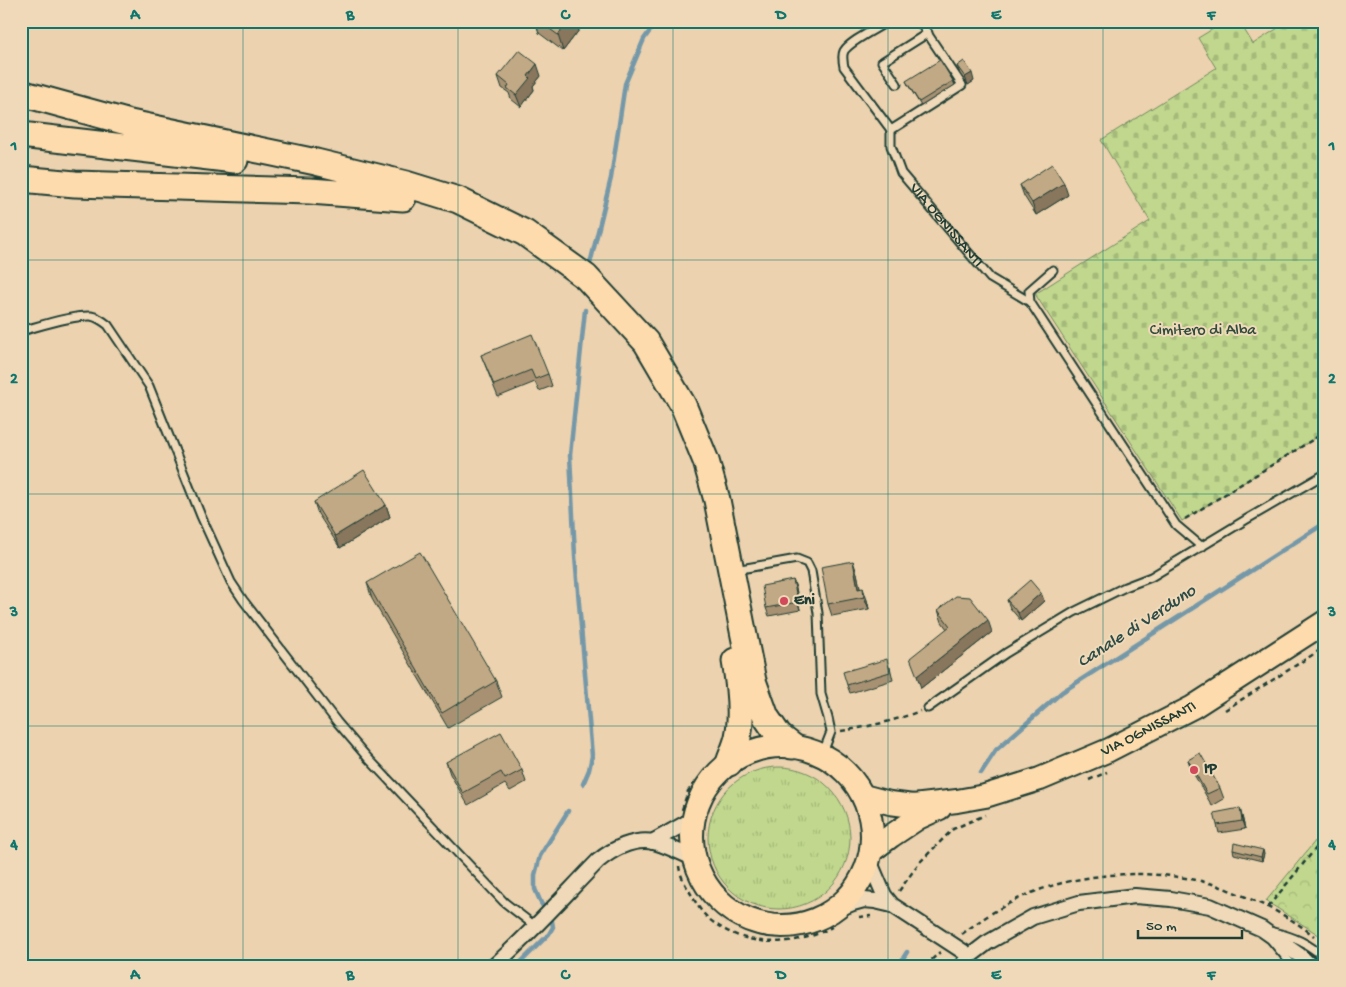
<svg xmlns="http://www.w3.org/2000/svg" width="1346" height="987" viewBox="0 0 1346 987" font-family="'Gochi Hand',sans-serif">
<style>
.grass{fill:url(#grass-tufts);stroke:#708a60}
.cemetery{fill:url(#cemetery-stones);stroke:#708a60}
.park{fill:url(#park-crowns);stroke:#708a60}
.lines{fill:none;stroke-linecap:round;stroke-linejoin:round}
.stream{stroke:#7498a9;stroke-width:4.5}
.lane-casing{stroke:#1f3d34;stroke-width:11}
.street-casing{stroke:#1f3d34;stroke-width:18}
.primary-casing{stroke:#1f3d34;stroke-width:26}
.highway-casing{stroke:#1f3d34;stroke-width:29}
.path{stroke:#1f3d34;stroke-width:2.5;stroke-dasharray:5 4;stroke-linecap:butt}
.lane{stroke:#efd9b8;stroke-width:7}
.street{stroke:#efd9b8;stroke-width:14}
.primary{stroke:#fedbac;stroke-width:22}
.highway{stroke:#fedbac;stroke-width:25}
.wall{fill:#a79172;stroke:#1f3d34}
.shaded-wall{fill:#88765d;stroke:#1f3d34}
.building{fill:#c2a985;stroke:#1f3d34}
.grid{fill:none;stroke:#0f766e;stroke-width:1;stroke-opacity:0.55}
.poi-dot{fill:#d1495b;stroke:#efd9b8;stroke-width:2}
.labels{text-anchor:middle;dominant-baseline:central;stroke-width:4;stroke-linejoin:round;paint-order:stroke}
.street-label{font-size:16px;fill:#1f3d34;stroke:#efd9b8}
.park-label{font-size:16px;fill:#2f4c3d;stroke:#efd9b8}
.poi-label{font-size:16px;font-weight:bold;fill:#1f3d34;stroke:#efd9b8;text-anchor:start}
.water-label{font-size:18px;font-style:italic;fill:#2d4c48;stroke:#efd9b8}
.neatline{fill:none;stroke:#0f766e;stroke-width:2}
.grid-label{font-size:16px;text-anchor:middle;font-weight:bold;fill:#0f766e}
</style>
<defs>
<pattern id="grass-tufts" width="24" height="20" patternUnits="userSpaceOnUse" patternTransform="scale(1.25)"><rect width="24" height="20" fill="#c0d78d"/><path d="M3 7l-1-3M5 7V3M7 7l1-3M15 17l-1-3M17 17v-4M19 17l1-3" fill="none" stroke="#a5b97a"/></pattern>
<pattern id="cemetery-stones" width="16" height="16" patternUnits="userSpaceOnUse" patternTransform="scale(1.25)"><rect width="16" height="16" fill="#c0d78d"/><path d="M2 7V4a2 2 0 0 1 4 0v3zM10 15v-3a2 2 0 0 1 4 0v3z" fill="#a5b97a"/></pattern>
<pattern id="park-crowns" width="20" height="18" patternUnits="userSpaceOnUse" patternTransform="scale(1.25)"><rect width="20" height="18" fill="#c0d78d"/><path d="M2 6a3 3 0 1 1 6 0M12 15a3 3 0 1 1 6 0" fill="none" stroke="#a5b97a"/></pattern>
</defs>
<rect width="100%" height="100%" fill="#ecd2ae"/>
<filter id="ink" filterUnits="userSpaceOnUse"><feTurbulence type="fractalNoise" baseFrequency=".02" numOctaves="2"/><feDisplacementMap in="SourceGraphic" scale="10" xChannelSelector="R" yChannelSelector="G"/><feConvolveMatrix kernelMatrix="1 2 1 2 8 2 1 2 1" color-interpolation-filters="sRGB"/></filter>
<g filter="url(#ink)">
<!-- grass -->
<path class="grass" d="M708 838a71 71 0 1 1 142 0a71 71 0 1 1-142 0Z"/>
<!-- cemetery -->
<path class="cemetery" d="M1226,21H1239L1253,44L1289,21H1325V432L1182,521L1035,294L1150,221L1101,140L1216,68L1198,38Z"/>
<!-- park -->
<path class="park" d="M1325,829V939L1266,901Z"/>
<g class="lines">
<!-- stream -->
<path class="stream" d="M590,264L611,178L625,84L644,39L657,21
M981,773L996,750L1062,692L1325,523
M583,784L589,770L592,756L575,556L570,455L585,310
M517,966L549,934L553,927L552,921L541,903L535,889V875L540,856L568,811
M898,966L907,952"/>
<!-- lane casing -->
<g class="lane-casing">
<g id="lane">
<path d="M888,21C878,28 850,41 844,51C842,55 843,62 844,67L891,130"/>
<path d="M897,84L882,62L928,33"/>
<path id="s1" d="M891,130V146L901,173L990,278L1030,302"/>
<path d="M891,130L962,85L919,21"/>
<path d="M1053,270L1029,291L1030,302L1176,525L1202,547"/>
<path d="M21,331C40,326 72,315 91,316C97,317 103,321 108,325L149,386L201,516L231,582L243,600L337,722L367,757L504,902L535,926"/>
<path d="M735,570L797,559L807,563L811,571L818,613L821,694L828,718L831,732L822,755"/>
<path d="M928,708L1006,653L1074,612L1125,587L1151,577L1247,519L1325,474"/>
<path d="M1273,932C1295,937 1307,943 1325,958"/>
<path d="M1272,941L1293,966"/>
</g>
</g>
<!-- street casing -->
<g class="street-casing">
<path id="street" d="M652,842L693,819
M869,860L884,895L892,905
M829,913L853,903L864,900L875,901L892,905L970,956
M494,966C531,933 564,896 598,861C613,849 634,838 654,842C668,846 682,853 695,859
M961,966L970,956L987,943L1033,917L1079,903L1135,896L1171,899L1210,906L1262,929L1299,955L1311,966"/>
</g>
<!-- primary casing -->
<g class="primary-casing">
<g id="primary">
<circle cx="782" cy="836" r="90"/>
<path id="s2" d="M863,796L890,803L913,806L957,801L985,796L1040,779L1109,750L1193,707L1325,622"/>
<path d="M871,851L891,836L918,818L940,808"/>
</g>
</g>
<!-- highway casing -->
<g class="highway-casing">
<path id="highway" d="M21,92L28,95L130,123L316,162L406,184L458,200L525,233L586,277L646,342L683,405L706,461L717,500L753,681L766,717L779,736L792,746
M21,135L235,160
M21,179L75,184L310,191L403,198
M729,763C732,754 736,746 738,737C743,713 739,684 735,661"/>
</g>
<!-- path -->
<path class="path" d="M1185,519L1325,432
M1225,710L1325,647
M841,731C868,727 894,721 920,711
M834,752C845,759 854,770 866,778
M1089,780L1107,772
M682,810L688,791L711,765
M679,866C680,876 686,886 691,894C696,903 701,912 709,919C744,948 793,948 832,927
M899,891L919,863L953,829L985,815
M1268,907L1325,837
M859,917L871,916
M962,934C988,914 1016,897 1048,887C1099,871 1158,870 1209,883C1220,886 1231,891 1241,895C1267,906 1292,918 1314,936
M925,966L940,952"/>
<!-- lane -->
<use href="#lane" class="lane"/>
<!-- street -->
<use href="#street" class="street"/>
<!-- primary -->
<use href="#primary" class="primary"/>
<!-- highway -->
<use href="#highway" class="highway"/>
</g>
<!-- wall -->
<path class="wall" d="M535,21H586L563,51L539,33Z
M957,66L974,81L968,85L960,74Z
M498,76H541L533,86L534,90L521,107L511,99L509,93L502,88Z
M906,81H953L955,85L921,106L908,85Z
M1020,185L1068,195L1036,215L1024,196Z
M481,355L548,374L552,386L539,391L535,382L498,397Z
M314,502L386,505L390,517L340,548L318,514Z
M857,573L860,589L867,600L869,609L832,616L828,604Z
M793,580L796,588L800,610L769,616L766,608Z
M367,583L496,681L502,697L448,728L372,599Z
M1041,593L1044,601L1021,621L1010,608L1007,600Z
M938,610L992,632L921,688L947,629L942,622Z
M890,667L893,680L850,693L847,685Z
M1188,760L1220,788L1224,799L1212,806L1192,771Z
M446,762L522,770L526,782L510,791L505,784L468,805L450,774Z
M1242,816L1245,829L1219,833L1217,825Z
M1233,850L1264,854L1262,861L1234,854Z"/>
<!-- shaded-wall -->
<path class="shaded-wall" d="M569,21H586L563,51L558,35Z
M537,64L541,76L533,86L534,90L521,107L516,95L528,76Z
M972,73L974,81L968,85L965,77Z
M1064,183L1068,195L1036,215L1032,203Z
M386,505L390,517L340,548L335,536Z
M853,561L857,573L862,598L858,589Z
M793,580L796,588L800,610L798,602Z
M863,588L867,600L869,609L864,597Z
M1041,593L1044,601L1021,621L1018,613Z
M988,620L992,632L921,688L917,676Z
M1240,808L1242,816L1245,829L1242,821Z
M1263,850L1264,854L1262,861L1261,857Z"/>
<!-- building -->
<path class="building" d="M539,21H569L558,35Z
M519,50L537,64L528,76L530,78L516,95L507,88L509,85L498,76Z
M940,60L953,81L919,102L906,81Z
M964,61L972,73L965,77L957,66Z
M1052,164L1064,183L1032,203L1020,185Z
M532,334L548,374L535,379L531,370L494,385L481,355Z
M364,470L386,505L335,536L314,502Z
M420,552L496,681L442,713L367,583Z
M853,561L858,589L863,588L864,597L828,604L821,567Z
M793,580L798,602L766,608L762,586Z
M1030,580L1041,593L1018,613L1007,600Z
M956,596L970,597L988,620L917,676L910,658L950,626L938,610Z
M887,659L890,672L847,685L843,672Z
M501,732L522,770L505,779L501,772L463,793L446,762Z
M1200,753L1220,788L1207,794L1188,760Z
M1240,808L1242,821L1217,825L1214,813Z
M1234,843L1263,850L1261,857L1233,850Z"/>
</g>
<!-- grid -->
<path class="grid" d="M243,21V966M458,21V966M673,21V966M888,21V966M1103,21V966M21,260H1325M21,494H1325M21,726H1325"/>
<!-- markers -->
<g class="poi-dot">
<circle cx="784" cy="601" r="5"/>
<circle cx="1194" cy="770" r="5"/>
</g>
<g class="labels">
<!-- street labels -->
<g class="street-label">
<text stroke="none"><textPath href="#s1" startOffset="114">VIA OGNISSANTI</textPath></text>
<text stroke="none"><textPath href="#s2" startOffset="301">VIA OGNISSANTI</textPath></text>
</g>
<!-- park labels -->
<g class="park-label">
<text x="1203" y="331">Cimitero di Alba</text>
</g>
<!-- poi labels -->
<g class="poi-label">
<text x="794" y="601">Eni</text>
<text x="1204" y="770">IP</text>
</g>
<!-- water labels -->
<g class="water-label">
<text transform="translate(1137 627) rotate(-33)">Canale di Verduno</text>
</g>
</g>
<!-- margin -->
<rect width="1346" height="987" fill="none" stroke="#efd9b8" stroke-width="55"/>
<!-- scale -->
<path d="M1138 930v8h104v-8" fill="none" stroke="#1f3d34" stroke-width="2.5"/>
<text x="1146" y="930" font-size="15" fill="#1f3d34" stroke="#efd9b8" stroke-width="4" paint-order="stroke">50 m</text>
<rect x="28" y="28" width="1290" height="932" class="neatline"/>
<g class="grid-label">
<text x="135" y="19">A</text>
<text x="350" y="19">B</text>
<text x="565" y="19">C</text>
<text x="781" y="19">D</text>
<text x="996" y="19">E</text>
<text x="1211" y="19">F</text>
<text x="14" y="150">1</text>
<text x="1332" y="150">1</text>
<text x="14" y="383">2</text>
<text x="1332" y="383">2</text>
<text x="14" y="616">3</text>
<text x="1332" y="616">3</text>
<text x="14" y="849">4</text>
<text x="1332" y="849">4</text>
<text x="135" y="979">A</text>
<text x="350" y="979">B</text>
<text x="565" y="979">C</text>
<text x="781" y="979">D</text>
<text x="996" y="979">E</text>
<text x="1211" y="979">F</text>
</g>
</svg>
